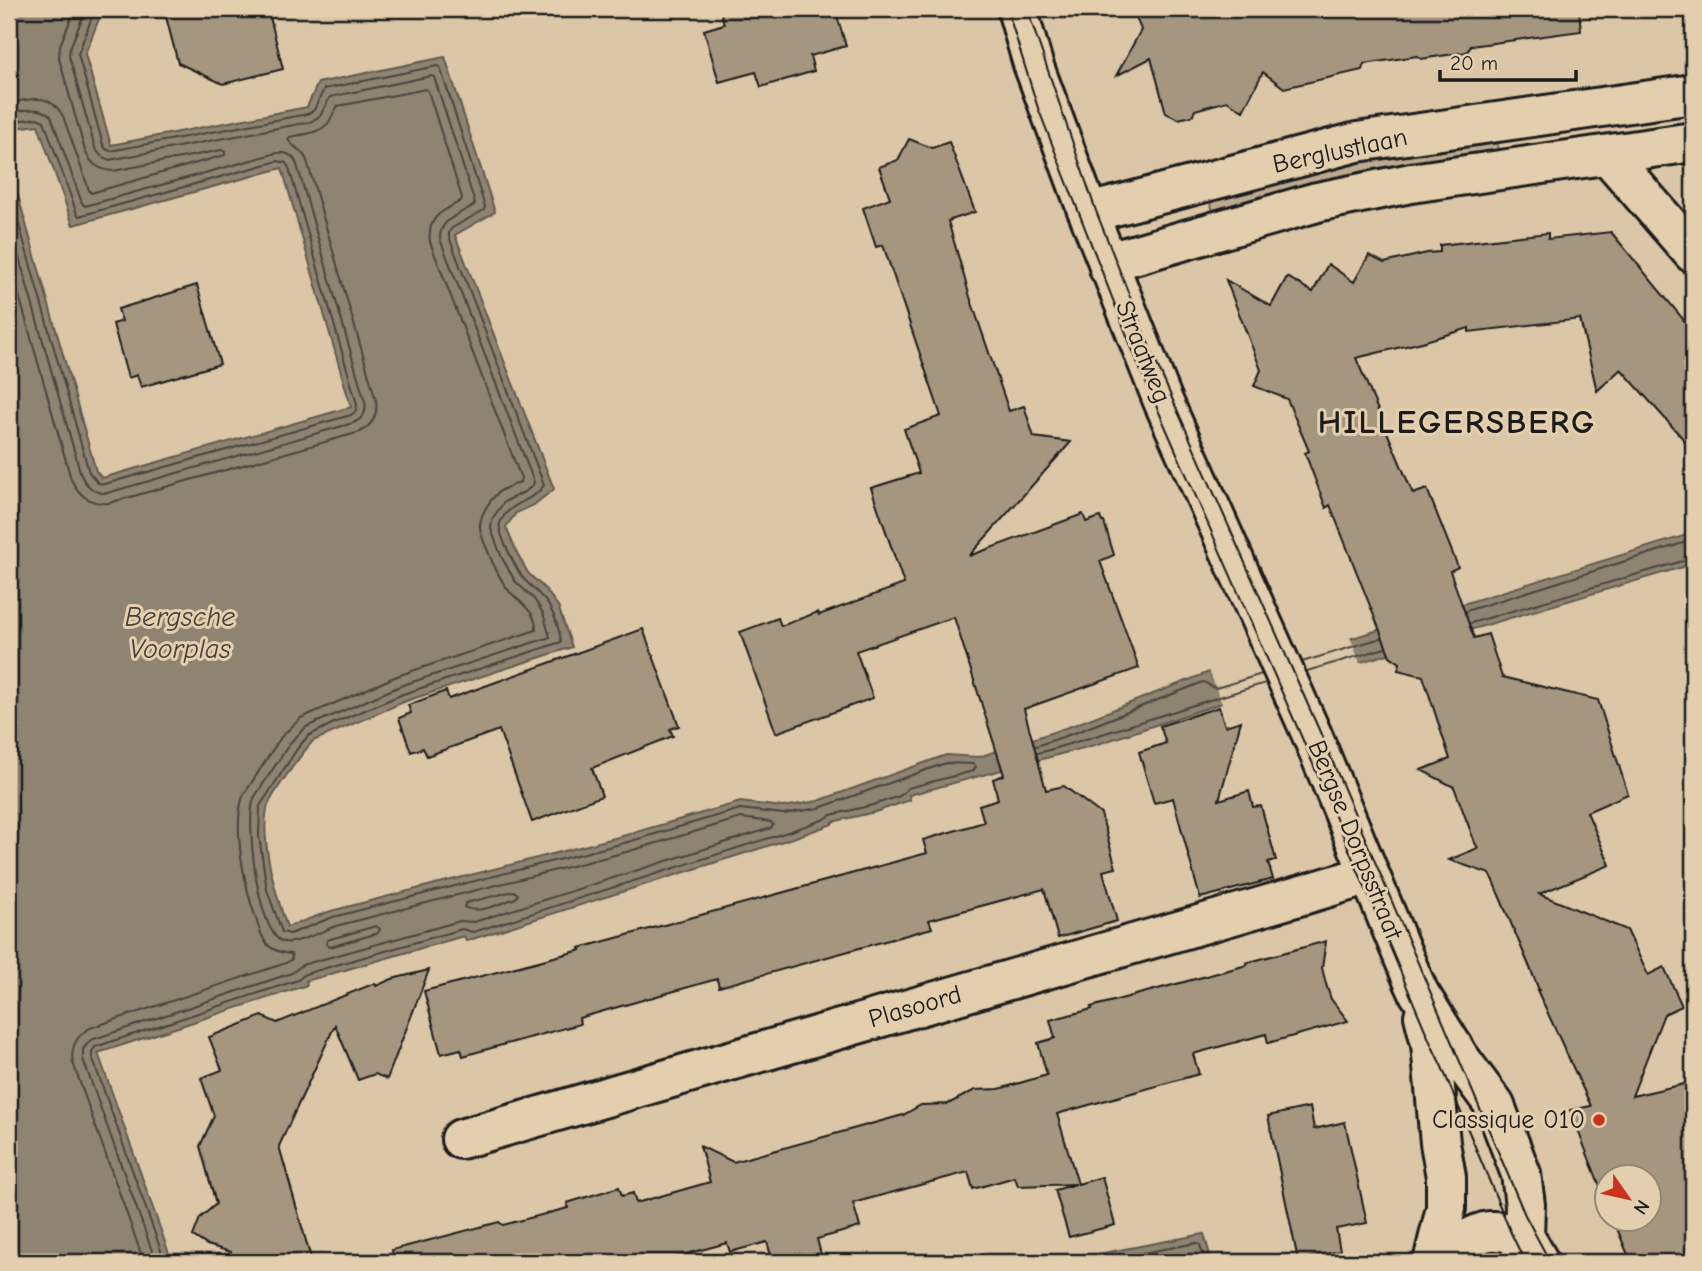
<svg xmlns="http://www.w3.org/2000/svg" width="1702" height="1271" viewBox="0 0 1702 1271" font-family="'Comic Neue',sans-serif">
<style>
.green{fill:#bbaa90;stroke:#6c6356;stroke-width:2}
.water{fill:#8f8371;stroke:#615a4f;stroke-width:2}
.pier{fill:#dbc7a7}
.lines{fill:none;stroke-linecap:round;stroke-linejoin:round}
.shore{stroke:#4a453e;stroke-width:2}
.building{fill:#a59680;stroke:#1c1c1c;stroke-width:2}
.street-casing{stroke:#1c1c1c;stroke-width:44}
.secondary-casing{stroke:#1c1c1c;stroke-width:44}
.street{stroke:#e3cead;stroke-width:38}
.secondary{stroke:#e3cead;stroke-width:38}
.tram{stroke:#1c1c1c;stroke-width:2}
.poi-dot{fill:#c8321e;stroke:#e3cead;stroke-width:2.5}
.labels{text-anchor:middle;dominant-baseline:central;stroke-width:6;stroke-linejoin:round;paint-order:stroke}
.street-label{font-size:26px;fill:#1c1c1c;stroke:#e3cead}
.poi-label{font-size:26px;fill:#1c1c1c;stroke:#e3cead;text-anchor:end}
.water-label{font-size:28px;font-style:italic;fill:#44403a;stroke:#e3cead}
.district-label{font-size:33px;font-weight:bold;letter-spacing:2px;fill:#1c1c1c;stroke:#e3cead}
</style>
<rect width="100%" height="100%" fill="#dbc7a7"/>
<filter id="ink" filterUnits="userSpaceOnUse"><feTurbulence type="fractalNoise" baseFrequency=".0143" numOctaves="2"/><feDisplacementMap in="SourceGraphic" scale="14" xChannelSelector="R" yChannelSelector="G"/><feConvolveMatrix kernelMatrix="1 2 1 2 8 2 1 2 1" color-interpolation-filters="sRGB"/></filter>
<g filter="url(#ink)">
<!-- green -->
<path class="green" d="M1496,135L1500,156L1215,218L1209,198L1299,170Z"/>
<!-- water -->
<path class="water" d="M9,9H103L85,54L111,145L307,107L318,83L445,57L495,212L455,235L554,489L534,505L516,513L506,527L516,551L528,573L545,589L558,606L572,647L406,701L313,741C303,752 269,797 267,809C260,843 276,895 287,927L331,911L626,835L740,802L783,807L818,801L946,755L979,757L1074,725L1209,672L1213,681L1693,533V564L1222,703L1098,744L909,795L910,800L875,812L832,822V824L793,838L466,941L464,936L306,981L307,985L98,1053L172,1262H9V164L96,471L102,478L351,407L282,168L73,225L38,125L9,129Z
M1204,1234L1212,1262H1056Z"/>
<!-- pier -->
<path class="pier" d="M1350,637L1361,666L1223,706L1208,669H1211L1215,677Z"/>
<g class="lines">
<!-- shore -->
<path class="shore" d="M86,9L70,48L69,56L95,148L100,155L109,160L310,122L320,116L330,97L431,76L434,77L475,203L473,206C459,214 439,220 440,239L534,482L533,485L526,491L504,502L492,519L491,529L502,558L515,581L534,599L543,613L550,637L400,686L306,727L290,743L254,798C245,821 258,937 284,942C296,945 324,930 336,926L630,851L741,818L771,822L773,825L771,828L474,922L460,921L302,965L292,973L91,1040L83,1049V1059L156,1262
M95,9L78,54L103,145L106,149L110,151L308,114L314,110L324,89L437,66L440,67L485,207L484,210L452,228L449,232V237L544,485C534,502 508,502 500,523C497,533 517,570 523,578C532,588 542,595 549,606C555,616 560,631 561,642L403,694L334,723L308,736L297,749L260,806L259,836L267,890L282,932L290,934L333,917L628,842L740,809L783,814L819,808L946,763L973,764L976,767L973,771L908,788L900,796L873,805L831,815L825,819L791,831L473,932L462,929L305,974L298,980L95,1047L92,1052V1057L165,1262
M9,103C31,99 50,92 63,116L89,190L91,193L225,155V152L222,150L113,171C99,170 91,164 85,151L59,58L60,45L75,9
M9,113C23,111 38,105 51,116L82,203L85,206L277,153C287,152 294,156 297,165L365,402C367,412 363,419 353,423L107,493C95,494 86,486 81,475L9,222
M9,122L37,118L44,121L77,214L79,216L278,161L286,163L289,168L357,404L356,411L351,415L105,484L98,483L89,472L9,189
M9,260L71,479C78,495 91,505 109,503L360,432C373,425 378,414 376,400L307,161C302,148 291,147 288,139L290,137C303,134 320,134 329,122C332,117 334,111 338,106L426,89L428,91L462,198L461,201C442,211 427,217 430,242L521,478L520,482C514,485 506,487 500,491C490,499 479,516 480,528C481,537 486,546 489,554C494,566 501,582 510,592C521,603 537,613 536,630L397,676L301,718L281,737L243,796C232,829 245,887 256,919C259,927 261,937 267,944C273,951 282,953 291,954L292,959L286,963L90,1028C76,1036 70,1047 73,1063L144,1262
M1466,611L1693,540
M1471,623L1693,558
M1302,662L1381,638
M1307,671L1385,648
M1036,746L1077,732L1203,682C1208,682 1209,688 1216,688L1262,674
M1038,753C1115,732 1189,705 1266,683
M514,891L518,894L516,898C501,903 478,915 464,907L466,903Z
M376,926L380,929L378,933L330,947L326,944L327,940Z
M1093,1262L1197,1243L1200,1245L1205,1262"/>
</g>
<!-- building -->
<path class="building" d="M164,9H268L283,69L223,84L178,63Z
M720,9H835L846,46L810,56L814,71L761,87L756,72L719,82L704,30L724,24Z
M1133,9H1579L1581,31L1471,46L1467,52L1421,59L1417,56L1364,64L1362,70L1284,88L1263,72L1243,111L1227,101L1195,110L1192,116L1178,119L1166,113L1151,58L1116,76L1141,30Z
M909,139L932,148L949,142L975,212L948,221L970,297L1009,411L1024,406L1034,437L1071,442L969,556L1083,514L1086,522L1100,517L1102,522H1104L1114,555L1100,561L1139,668L1024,709L1046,790L1064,786L1101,814L1116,868L1103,871L1117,921L1058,938L1044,889L929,920L932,928L719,987L717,979L579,1018L580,1024L495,1047L463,1056L461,1049L441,1054L424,991L581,950L580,948L927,853L923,840L984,822L979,805L998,799L993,779L1004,775L954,617L856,651L873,698L776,733L740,632L778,618L781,626L818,612L819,615L904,584L871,488L919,473L904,429L941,416L883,245L876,247L863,208L890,198L879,167L898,160Z
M1611,232L1693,331V450L1621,369L1597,391L1580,319L1469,332V328L1422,342L1356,358L1413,494L1427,489L1458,567L1450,571L1474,638L1488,634L1502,677L1598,700L1628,794L1587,812L1610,865L1539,894L1627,930L1648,975L1664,967L1682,1006L1664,1014L1632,1096L1693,1082V1262H1631L1613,1219H1649V1177H1607V1204L1570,1110L1591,1106L1537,990H1539L1528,963L1490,874L1449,860L1478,848L1475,843L1454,787L1421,770L1450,759L1423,676L1398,670L1400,663L1390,656L1330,505L1326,508L1305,453L1309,451L1287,399L1254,386L1261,370L1226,280L1271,306L1287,277L1313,292L1328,264L1354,282L1369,255L1384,263L1427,253L1440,252V245L1548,233V239Z
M197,285L220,364L141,387L137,375L128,378L113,324L122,321L118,309Z
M643,629L679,726L670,729L673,736L592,768L602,796L532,822L499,730L427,756L423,748L411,752L399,718L411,713L408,705L446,691L449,699Z
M1219,707L1225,726L1241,721L1219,800L1249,791L1253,807L1261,806L1276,860L1268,862L1273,879L1200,898L1173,798L1154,803L1139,752L1166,743L1160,726Z
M1326,941L1322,968L1326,984L1331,999L1348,1021L1268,1043L1266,1034L1193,1054L1199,1074L1057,1114L1078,1184L1102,1177L1115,1225L1069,1237L1055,1190L1076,1184L1018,1186L1015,1177L973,1189L968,1172L853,1203L860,1227L817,1239L823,1262H773L767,1242L730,1252L727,1243L657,1262H394L392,1250L499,1222L503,1225L568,1208L567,1203L619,1187L622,1196L633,1193L636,1203L710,1182L700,1146L733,1162L903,1115L921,1105L948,1104L975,1090L999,1089L1047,1075L1038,1043L1055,1038L1050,1020L1092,1009L1091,1007L1247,965L1246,963Z
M429,970L387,1079L375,1074L358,1080L335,1025L279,1146L312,1262H232L231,1252L207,1245L193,1236L200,1218L216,1204L200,1146L214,1116L201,1078L222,1070L209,1037L262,1016L277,1023L375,983L376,986L392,979Z
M1310,1107L1314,1129L1345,1122L1367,1223L1336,1229L1340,1251L1298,1260L1268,1116Z"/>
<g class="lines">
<!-- street casing -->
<g class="street-casing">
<path id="street" d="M1608,155L1693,253
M1086,207L1096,211L1357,142L1693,94
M1109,268L1116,260L1317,202L1411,183L1693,142
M461,1139L1302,895L1362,877L1368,873
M1435,1262C1447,1252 1475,1232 1490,1231C1501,1230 1514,1234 1524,1236L1539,1262"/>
</g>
<!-- secondary casing -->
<g class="secondary-casing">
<path id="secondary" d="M1017,9L1033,64L1086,207L1163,401L1312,735L1413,980L1419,993L1459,1057L1495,1106L1521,1174L1525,1205L1524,1236L1521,1262
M1424,1016L1431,1044L1440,1143L1446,1177V1208L1433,1262"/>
</g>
<!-- street -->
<use href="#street" class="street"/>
<!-- secondary -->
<use href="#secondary" class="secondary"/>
<!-- tram -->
<path class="tram" d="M1007,9L1038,108L1140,369L1302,738L1431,1044L1442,1067L1511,1233L1525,1262
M1027,9L1096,211L1155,360L1320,732L1525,1215L1550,1262"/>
</g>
</g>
<!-- markers -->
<circle class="poi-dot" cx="1599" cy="1120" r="7"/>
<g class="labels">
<!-- street labels -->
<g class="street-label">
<text transform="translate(1340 151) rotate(-12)">Berglustlaan</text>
<text transform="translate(1143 352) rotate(68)">Straatweg</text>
<text transform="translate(1355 840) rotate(68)">Bergse Dorpsstraat</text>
<text transform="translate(915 1007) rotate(-16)">Plasoord</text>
</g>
<!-- poi labels -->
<g class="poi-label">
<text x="1585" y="1120">Classique 010</text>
</g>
<!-- water labels -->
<g class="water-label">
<text x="180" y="617">Bergsche<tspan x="180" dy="32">Voorplas</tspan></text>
</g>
<!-- district labels -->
<g class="district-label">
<text x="1457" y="422">HILLEGERSBERG</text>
</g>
</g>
<!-- margin -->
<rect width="1702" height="1271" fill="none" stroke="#e3cead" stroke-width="35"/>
<rect x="18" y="18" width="1667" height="1236" fill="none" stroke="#1c1c1c" stroke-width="2.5" filter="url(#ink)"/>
<!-- north arrow -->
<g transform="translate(1628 1198) rotate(124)"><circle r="33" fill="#e3cead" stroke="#938773" stroke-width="2"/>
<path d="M0-5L12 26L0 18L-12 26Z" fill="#c8321e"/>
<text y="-10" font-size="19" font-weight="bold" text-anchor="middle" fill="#1c1c1c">N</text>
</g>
<!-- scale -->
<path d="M1440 70v10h136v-10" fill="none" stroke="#1c1c1c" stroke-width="3.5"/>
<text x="1450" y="70" font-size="21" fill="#1c1c1c" stroke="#e3cead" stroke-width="5" paint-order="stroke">20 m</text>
</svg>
